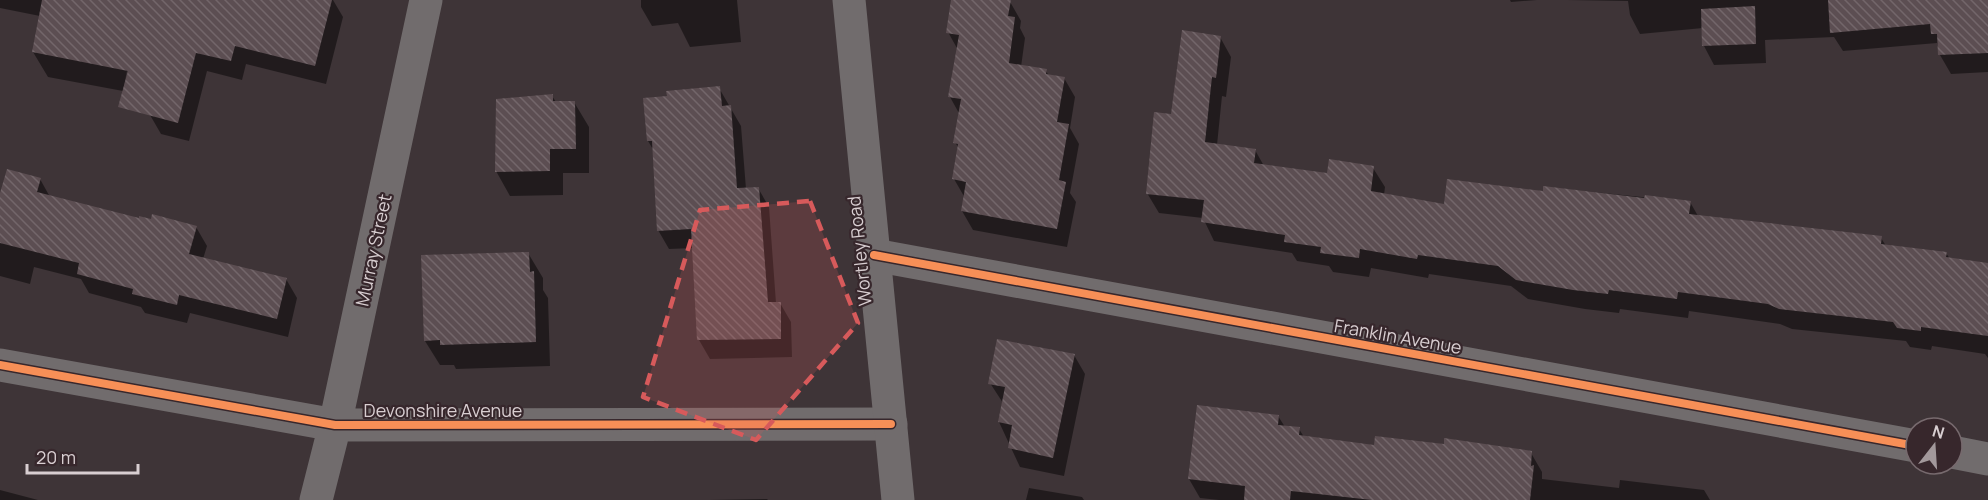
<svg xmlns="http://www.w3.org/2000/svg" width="1988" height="500" viewBox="0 0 1988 500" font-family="Manrope,sans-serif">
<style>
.shadow{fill:#0007}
.building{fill:url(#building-back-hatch)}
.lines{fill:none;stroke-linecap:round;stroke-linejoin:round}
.minor{stroke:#716c6d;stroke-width:33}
.tertiary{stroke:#716c6d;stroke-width:33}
.cycleway-casing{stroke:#37272c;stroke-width:11}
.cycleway{stroke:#f78f57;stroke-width:8}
.marked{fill:#d75a5b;fill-opacity:0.2;stroke:#d75a5b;stroke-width:4.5;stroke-dasharray:12 8;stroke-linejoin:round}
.labels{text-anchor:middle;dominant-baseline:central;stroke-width:4.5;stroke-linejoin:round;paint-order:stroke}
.street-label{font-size:18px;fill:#d8ced1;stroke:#37272c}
</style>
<defs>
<pattern id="building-back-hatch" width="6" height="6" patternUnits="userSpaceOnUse" patternTransform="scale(1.5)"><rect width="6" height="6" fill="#5c4e52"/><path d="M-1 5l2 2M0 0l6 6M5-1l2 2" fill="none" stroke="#73666a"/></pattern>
</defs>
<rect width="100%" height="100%" fill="#3e3437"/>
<!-- shadow -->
<path class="shadow" d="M0,0H141L123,91L48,77L33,52L40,16L0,8Z
M178,0H333L343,17L326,84L246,64L242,80L207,71L189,141L161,134L150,115Z
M641,0H737L741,42L690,47L678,23L652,26L641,7Z
M952,0H1009L1021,21L1020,28L1025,38L1021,67L1046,71L1049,76L1064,78L1075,97L1070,128L1079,144L1070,193L1076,202L1067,247L973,230L962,211L965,198L954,179L959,149L955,142L960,115L950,97L958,50L948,32Z
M1510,0H1537L1511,2Z
M1567,0H1988V72L1951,74L1940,55L1937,43L1843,51L1834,37L1765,40L1766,63L1714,65L1704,46L1703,28L1640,34L1630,15L1628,1Z
M1220,37L1231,57L1226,97L1222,96L1217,145L1255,150L1264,166L1328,175L1373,168L1385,187L1384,195L1445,206L1544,193L1545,187L1690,202L1698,216L1881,238L1886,246L1946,253L1950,259L1988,265V358L1985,354L1932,346L1931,350L1910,347L1906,341L1792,329L1780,324L1689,311L1688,318L1620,309L1619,313L1585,309L1528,299L1511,286L1429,274L1428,278L1371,268L1369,277L1333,272L1329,266L1297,261L1292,253L1214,241L1203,218L1159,213L1147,193L1172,115Z
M719,88L741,126L746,189L758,188L769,207L776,303H780L791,322L792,357L710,359L699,340L694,248L669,249L658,230L654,151L648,141L668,97Z
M552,96L556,102H574L589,127V173H563V195L510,196L496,171Z
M40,179L50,197L140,220L196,227L207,246L203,259L286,279L297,298L288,337L190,313L187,323L145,313L141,307L89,293L81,279L34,267L30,284L0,276V194Z
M528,253L543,278V290L548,298L550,366L456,369L454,365H440L425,341Z
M1074,355L1085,374L1064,476L1020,467L999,422L1003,403L990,383Z
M1278,416L1285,427L1299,429L1304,437L1375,447L1531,453L1542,472V479L1619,488L1620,480L1704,490L1710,500H1219L1200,498L1189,479Z
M1029,488L1082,497L1084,500H1026Z
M0,490L38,500H0Z
M767,499L768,500H709Z"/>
<!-- building -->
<path class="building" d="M42,0H332L315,66L235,46L231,61L196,53L178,123L118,107L128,71L32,52Z
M951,0H1011L1008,16L1015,17L1009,63L1047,69L1046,74L1065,77L1057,122L1069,124L1059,180L1066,182L1057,229L961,211L966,182L952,179L958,144L953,143L961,99L948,97L959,35L946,33Z
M1828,0H1988V53L1938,55L1937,34H1931L1930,24L1830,33Z
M1755,6L1756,44L1702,46L1701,9Z
M1182,30L1221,36L1216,78L1212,77L1205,142L1256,149L1254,163L1327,173L1329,159L1374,166L1371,191L1444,204L1447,179L1543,191V186L1644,198L1645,195L1691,201L1689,214L1882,236L1881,244L1947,252L1946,257L1988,263V336L1921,327V331L1897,328L1893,322L1779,309L1768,304L1678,292L1677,299L1609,290L1608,294L1573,290L1516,280L1498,266L1418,255L1417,259L1360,249L1359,258L1320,253L1321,247L1284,242L1285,235L1201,222L1204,200L1146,194L1154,112L1171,114Z
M720,86L722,106L731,105L737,188L759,187L768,302H781V339L697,340L691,229L657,231L652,141H647L643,98L667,96L666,91Z
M553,94V101H575L576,149H550V171L495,172L496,99Z
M7,169L41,178L37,192L139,218V216L151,219L152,214L197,226L189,254L287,278L277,319L179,295L177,305L132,294L133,289L77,274L79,263L0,243V193Z
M529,252L530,272L534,271L536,342L440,345V340L424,341L421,255Z
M997,339L1075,354L1053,458L1008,448L1012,425L998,422L1005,387L988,384Z
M1197,405L1279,415L1278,425L1300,427L1299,435L1374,445L1375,436L1444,444V438L1532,451L1531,466L1534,465L1530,500H1372L1291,491L1290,500H1244L1245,486L1188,479Z"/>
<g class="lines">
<!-- minor -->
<path class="minor" d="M874,255L1916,446
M0,365L335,425L891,424
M1952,452L1988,459
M316,500L335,425L426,0"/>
<!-- tertiary -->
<path class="tertiary" d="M849,0L898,500"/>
<!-- cycleway casing -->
<g class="cycleway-casing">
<path id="cycleway" d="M874,255L1916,446
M0,365L335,425L891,424"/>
</g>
<!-- cycleway -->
<use href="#cycleway" class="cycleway"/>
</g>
<!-- marked area -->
<path class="marked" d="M810,201L858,323L756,440L643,397L700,210Z"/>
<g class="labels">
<!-- street labels -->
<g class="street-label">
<text transform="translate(373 250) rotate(-78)">Murray Street</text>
<text transform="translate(859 251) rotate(-96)">Wortley Road</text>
<text transform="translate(1398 336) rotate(10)">Franklin Avenue</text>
<text x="443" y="410">Devonshire Avenue</text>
</g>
</g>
<!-- north arrow -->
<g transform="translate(1934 446) rotate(17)"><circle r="28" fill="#37272c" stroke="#776a6e" stroke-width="1.5"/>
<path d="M0-4.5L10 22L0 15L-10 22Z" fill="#a2989b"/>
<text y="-9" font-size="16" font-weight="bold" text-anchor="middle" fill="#d8ced1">N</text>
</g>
<!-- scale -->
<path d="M27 464v9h111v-9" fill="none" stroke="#d8ced1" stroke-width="3"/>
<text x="36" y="464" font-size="18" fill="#d8ced1" stroke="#37272c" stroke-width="4.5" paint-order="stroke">20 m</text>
</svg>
